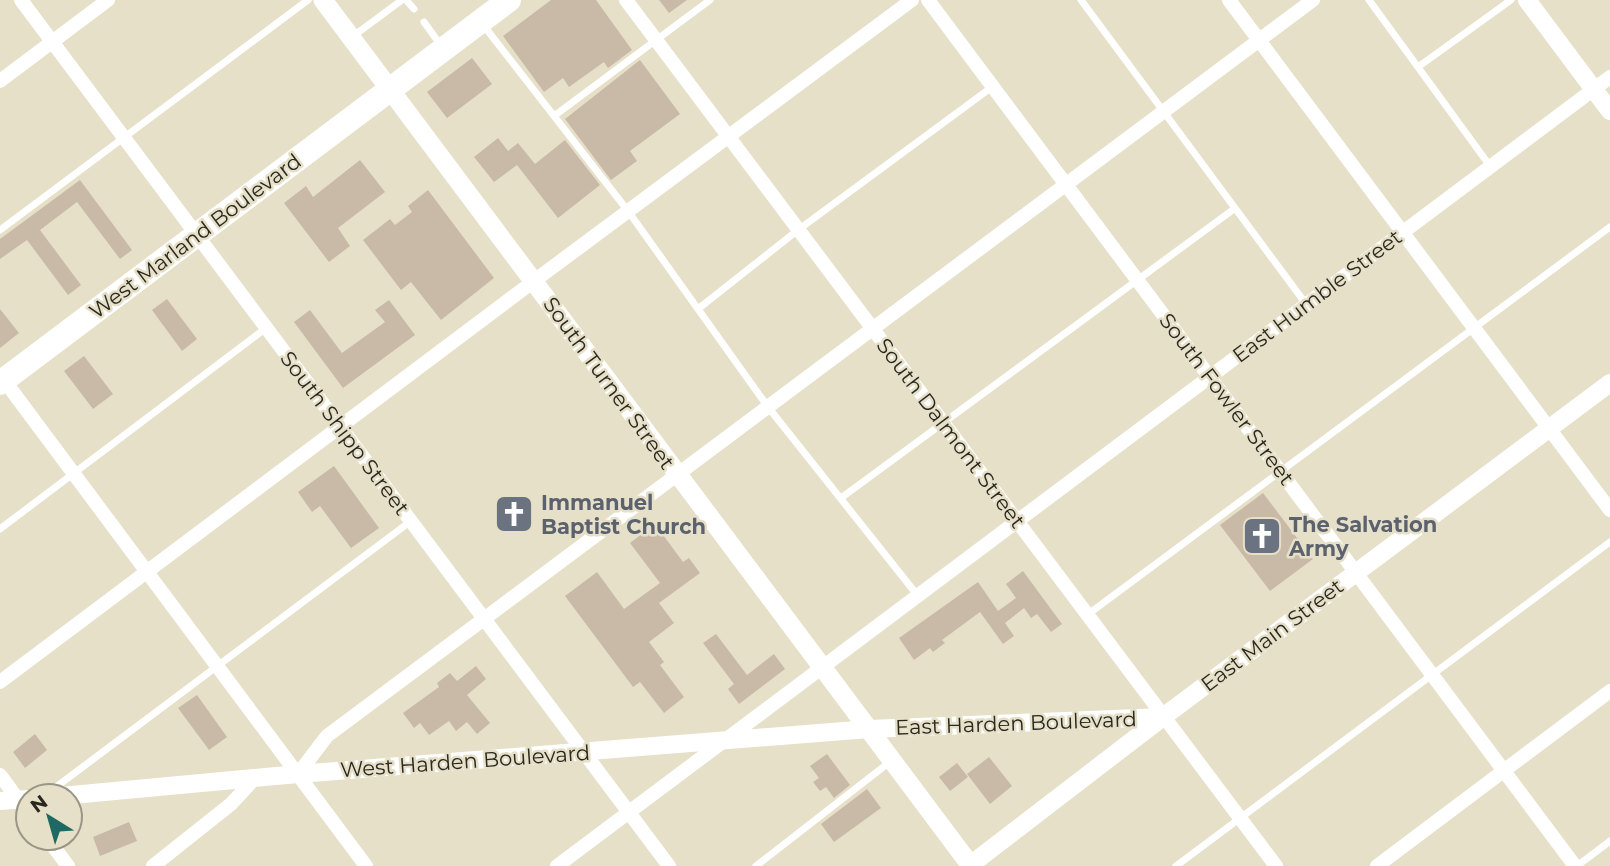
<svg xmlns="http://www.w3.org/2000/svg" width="1610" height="866" viewBox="0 0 1610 866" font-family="Montserrat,sans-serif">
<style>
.building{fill:#c9baa7}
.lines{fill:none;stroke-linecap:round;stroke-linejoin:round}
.service{stroke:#fff;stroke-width:7}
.minor{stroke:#fff;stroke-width:14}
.tertiary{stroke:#fff;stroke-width:18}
.secondary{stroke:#fff;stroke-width:19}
.trunk{stroke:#fff;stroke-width:24}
.labels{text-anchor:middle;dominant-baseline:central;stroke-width:5;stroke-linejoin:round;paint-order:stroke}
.street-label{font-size:21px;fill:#29271e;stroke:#e6e0c9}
.worship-label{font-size:21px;font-weight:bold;fill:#5b616d;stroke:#e6e0c9;text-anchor:start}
</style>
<rect width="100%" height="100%" fill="#e6e0c9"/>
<!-- building -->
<path class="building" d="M551,0H596L632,50L608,68L604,62L569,87L563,78L544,92L503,36Z
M659,0H687L669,13Z
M472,58L492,84L447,118L427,92Z
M640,60L680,114L630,151L637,161L611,180L565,119Z
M498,138L508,151L518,143L535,164L565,140L600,185L558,218L517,165L494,182L474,157Z
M360,160L385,192L338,228L350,246L329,262L284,203L306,186L313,197Z
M80,180L132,250L120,259L77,202L40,230L81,285L68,295L27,240L0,259V239Z
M428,190L494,278L441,320L411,282L401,290L363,240L390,219L395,225L412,212L408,206Z
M167,299L197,339L182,351L152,310Z
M389,300L415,335L343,388L294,322L310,310L342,353L385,322L375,310Z
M0,309L19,333L0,348Z
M84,356L113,394L93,409L64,371Z
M334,466L379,528L351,548L320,506L312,512L298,492Z
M1263,493L1313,559L1270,591L1220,525Z
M655,524L683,562L689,558L700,573L659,603L674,623L649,642L664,662L660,665L684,697L664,713L640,682L633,687L565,596L597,572L624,609L660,583L630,543Z
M1023,571L1062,624L1051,632L1037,614L1031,618L1024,608L1005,623L1014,636L1003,644L980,612L942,640L945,643L933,652L930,648L914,660L899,638L978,582L998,611L1016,598L1006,584Z
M716,634L747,675L774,654L785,669L739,704L728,689L734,684L703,643Z
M476,666L486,679L467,695L490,723L477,734L467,722L456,731L449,721L429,735L420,723L414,728L403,713L439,687L437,683L450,673L457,681Z
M197,695L227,737L209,750L178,708Z
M35,734L47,750L25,768L13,752Z
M827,754L850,785L834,798L826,787L820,791L813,782L819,778L810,766Z
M989,757L1012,786L990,804L967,774Z
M957,763L968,777L950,791L939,777Z
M867,789L881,808L834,842L821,824Z
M129,822L137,841L100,856L93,837Z"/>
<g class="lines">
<!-- service -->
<path class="service" d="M406,0L414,9
M1081,0L1306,304
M1369,0L1490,166
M424,22L442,47
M484,26L628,211L768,407L918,596
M352,37L402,0
M1418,67L1511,0
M554,116L710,0
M0,230L308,0
M698,309L798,230L992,87
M841,498L1234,209
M0,529L266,328
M1087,615L1610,227
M44,796L411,521
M756,866L891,761
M1176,866L1610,542
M1577,866L1610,841"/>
<!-- minor -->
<path class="minor" d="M21,0L669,866
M626,0L1276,866
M928,0L1575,866
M1229,0L1610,510
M0,81L108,0
M1,376L366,866
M0,682L534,281L912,0
M298,774L327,736L1313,0
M0,775L28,813
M47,838L68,866
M153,866L231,804L254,779
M557,866L1610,77
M1377,866L1610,691"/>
<!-- tertiary -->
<path class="tertiary" d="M1527,0L1610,111
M61,796L298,774L869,729L1163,717
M0,801L28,799
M969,866L1163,717L1610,383"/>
<!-- secondary -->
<path class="secondary" d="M323,0L971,866"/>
<!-- trunk -->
<path class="trunk" d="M0,383L509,0"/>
</g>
<!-- icons -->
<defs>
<g id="church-square" transform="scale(2.0125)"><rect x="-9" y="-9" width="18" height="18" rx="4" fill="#6b7280" stroke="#e6e0c9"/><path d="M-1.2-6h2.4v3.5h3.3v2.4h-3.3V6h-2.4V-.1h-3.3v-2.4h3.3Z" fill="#fff"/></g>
</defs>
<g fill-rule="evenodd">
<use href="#church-square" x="514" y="514"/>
<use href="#church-square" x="1262" y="536"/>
</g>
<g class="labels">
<!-- street labels -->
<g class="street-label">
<text transform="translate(195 236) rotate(-37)">West Marland Boulevard</text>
<text transform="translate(1317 296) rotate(-37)">East Humble Street</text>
<text transform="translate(609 383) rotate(54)">South Turner Street</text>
<text transform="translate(1227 399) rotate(53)">South Fowler Street</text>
<text transform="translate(345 433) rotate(53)">South Shipp Street</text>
<text transform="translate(951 433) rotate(53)">South Dalmont Street</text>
<text transform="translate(1272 635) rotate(-37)">East Main Street</text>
<text transform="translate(1016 723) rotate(-2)">East Harden Boulevard</text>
<text transform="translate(465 761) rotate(-4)">West Harden Boulevard</text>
</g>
<!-- worship labels -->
<g class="worship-label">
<text x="541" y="502">Immanuel<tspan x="541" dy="24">Baptist Church</tspan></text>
<text x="1289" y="524">The Salvation<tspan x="1289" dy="24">Army</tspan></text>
</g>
</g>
<!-- north arrow -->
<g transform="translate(49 817) rotate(323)"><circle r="33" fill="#e6e0c9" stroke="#9a9685" stroke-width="2"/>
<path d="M0-5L12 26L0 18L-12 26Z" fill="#1e6964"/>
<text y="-10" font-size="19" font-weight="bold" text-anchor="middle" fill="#29271e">N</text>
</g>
</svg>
